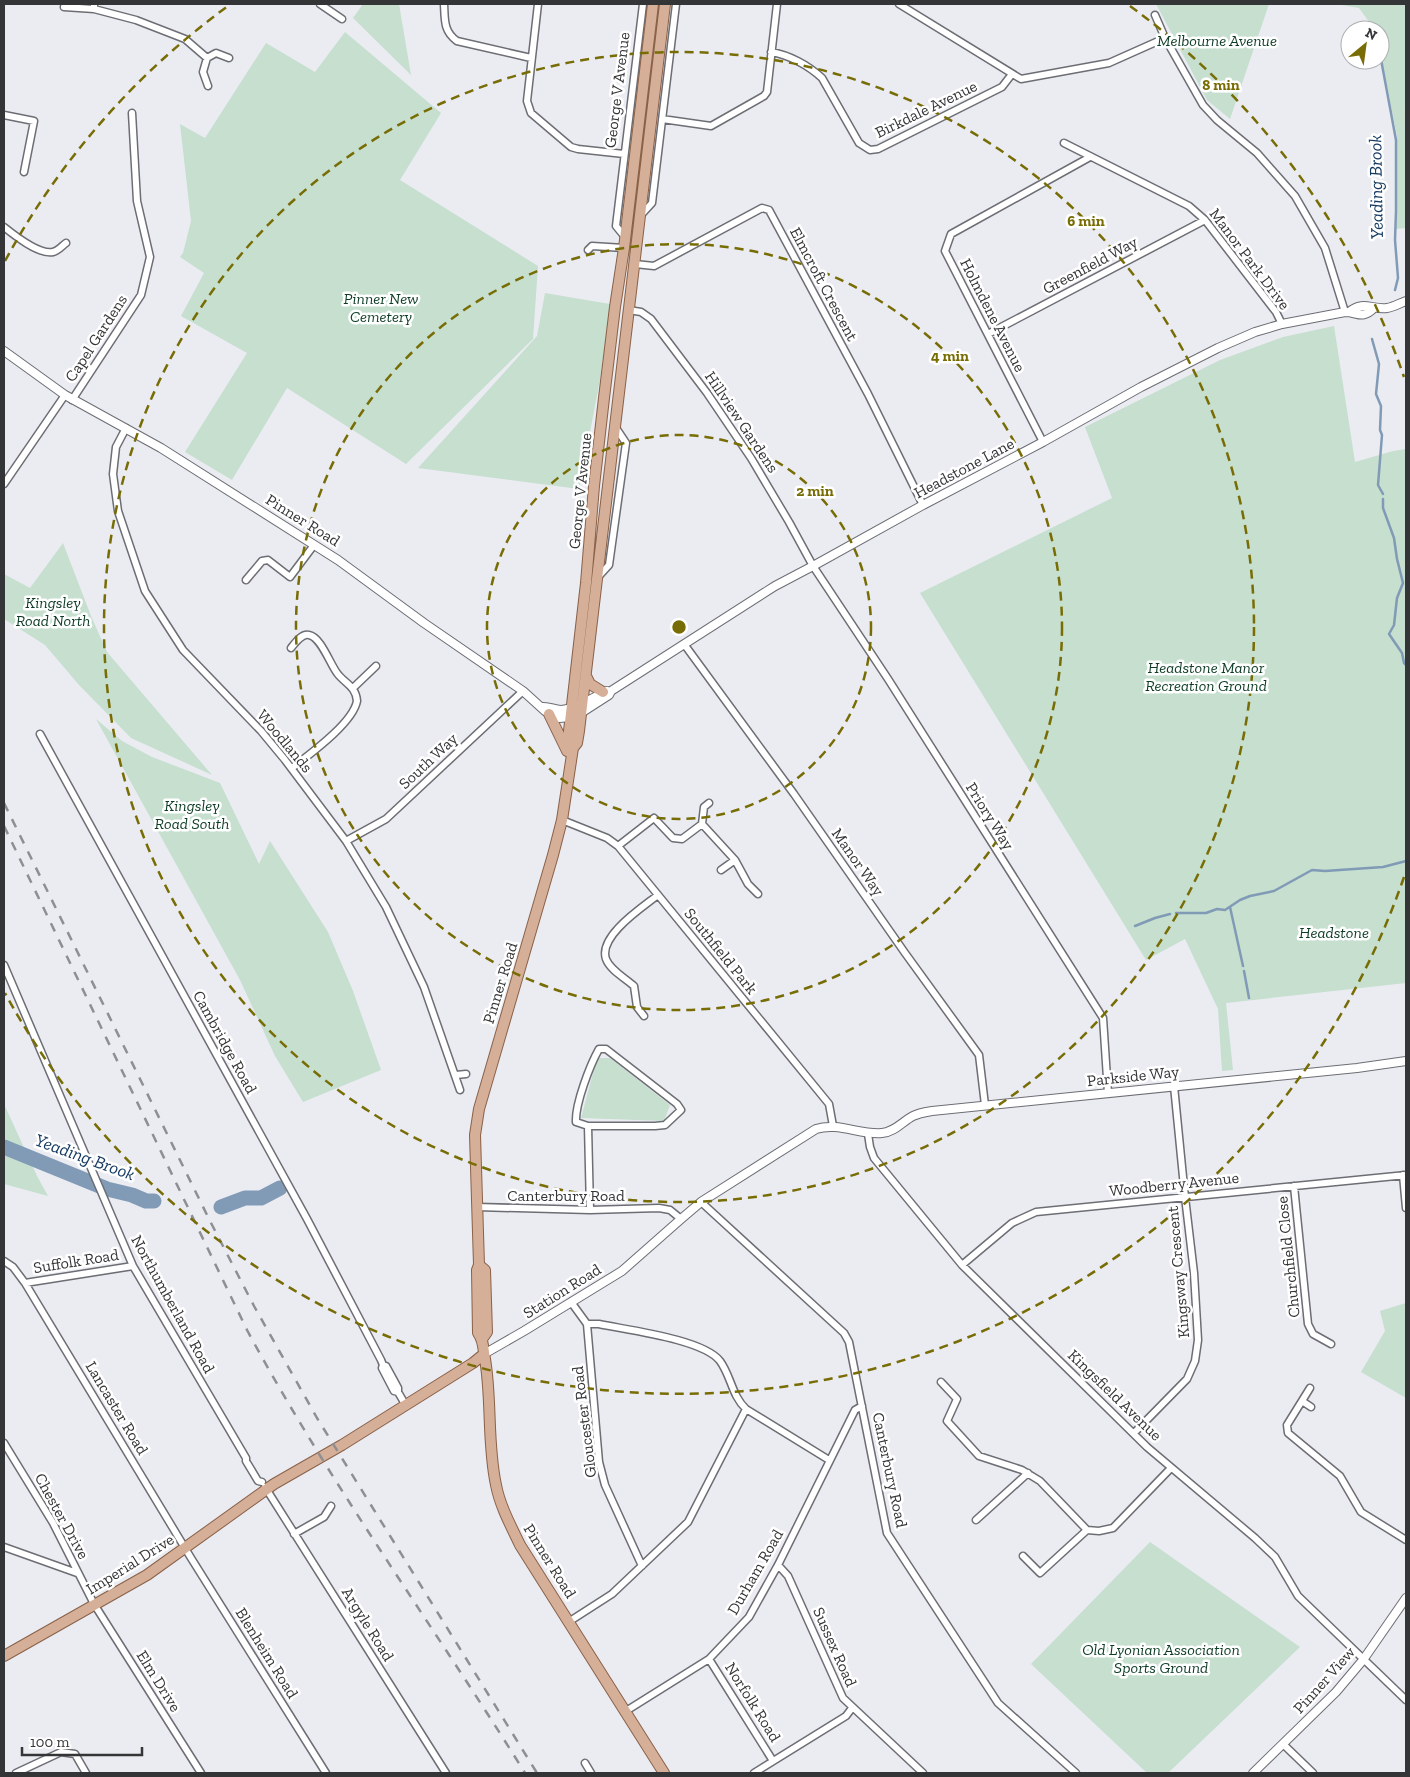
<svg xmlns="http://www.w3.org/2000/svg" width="1410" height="1777" viewBox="0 0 1410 1777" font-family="'Zilla Slab',serif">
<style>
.green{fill:#c6dfcf}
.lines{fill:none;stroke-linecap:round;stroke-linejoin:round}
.stream{stroke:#819ab6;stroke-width:2.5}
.river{stroke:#819ab6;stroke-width:15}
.minor-casing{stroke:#6c6e74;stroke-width:9}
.tertiary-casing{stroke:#6c6e74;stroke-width:10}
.primary-casing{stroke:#8a6149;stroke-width:12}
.minor{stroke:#fff;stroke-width:6}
.tertiary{stroke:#fff;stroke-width:8}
.primary{stroke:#d5af97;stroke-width:10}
.rail{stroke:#8e8f93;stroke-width:2.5;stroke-dasharray:9 9;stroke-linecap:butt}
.ring{fill:none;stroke:#786c05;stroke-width:2.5;stroke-dasharray:9 6}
.labels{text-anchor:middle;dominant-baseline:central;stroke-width:5;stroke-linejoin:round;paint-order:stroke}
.park-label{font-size:16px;font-style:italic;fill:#0d3c25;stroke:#fff}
.street-label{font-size:16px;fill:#343537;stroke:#fff}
.water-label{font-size:18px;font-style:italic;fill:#153b62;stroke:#fff}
.centre{fill:#786c05;stroke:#fff;stroke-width:2.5}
.ring-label{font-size:15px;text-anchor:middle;font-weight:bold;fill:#786c05;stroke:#fff;stroke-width:5;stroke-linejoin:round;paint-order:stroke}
</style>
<rect width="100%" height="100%" fill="#eaecf2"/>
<!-- green -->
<path class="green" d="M363,4H399L411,75L353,18Z
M1156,4H1269L1230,119L1207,100Z
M1336,4H1406V228L1396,229L1397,136L1380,50V30H1375L1359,8Z
M345,32L441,113L400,180L538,266L533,339L406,464L287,388L232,480L185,452L247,353L181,316L204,273L180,257L183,253L191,221L180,124L205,138L266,43L315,72Z
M545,293L610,304L600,380L579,489L418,468L537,336Z
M1334,326L1355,462L1393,451L1406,449V983L1226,1003L1233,1070L1222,1071L1218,1009L1185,939L1146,960L920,593L1112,498L1085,427L1220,360L1283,337Z
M63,543L91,616L107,652L212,775L131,738L79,685L45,645L4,619V574L30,588Z
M96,719L122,741L152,757L220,783L259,864L270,841L328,932L353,991L381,1070L303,1102L275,1056L240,980Z
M597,1058H610L670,1105L664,1121L581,1118Z
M4,1104L37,1176L48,1196L4,1184Z
M1406,1303V1398L1361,1372L1385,1331L1380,1311Z
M1150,1542L1300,1647L1168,1773H1147L1031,1664Z"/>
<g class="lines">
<!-- stream -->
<path class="stream" d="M1375,28V30
M1380,54L1396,140V211L1395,240L1398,278L1395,290
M1372,339L1379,364L1376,394L1381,406L1380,430L1382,435L1378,485L1383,494
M1383,499V508L1394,538L1397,559L1403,583L1397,598L1394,625L1389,634L1402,653L1404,663L1406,665
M1230,907L1243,966
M1176,913H1206L1217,909L1225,910L1240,900L1250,896L1274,891L1312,870L1325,871L1383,867L1406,861
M1135,926L1155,918L1170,914
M1244,971L1249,998"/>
<!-- river -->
<path class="river" d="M4,1147L107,1189L132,1195L146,1201H154
M221,1207L245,1198H261L280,1188"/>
<!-- minor casing -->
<g class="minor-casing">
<path id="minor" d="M94,4V9L136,20L185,39L207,58L216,53L229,58
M320,4L342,19
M444,4C445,19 443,31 457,41L531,58
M538,4L527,101L531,113L571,147L578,149L624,154
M899,4L1021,79L1109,63L1165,38
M64,7L94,9
M1155,15L1165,38L1203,105L1217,120L1257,153L1295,196L1325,248L1345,312
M771,52C789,55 808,65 822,78L859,143L870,150L878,149L1002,87L1012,74
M207,58L203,72L208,86
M4,115L34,121L24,172
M662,119L711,126L764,96L767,92L777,4
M1064,143L1189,206L1205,220L1276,312L1282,324
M640,216L652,203L676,4
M4,227C14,235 39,255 53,252C58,251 62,246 66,243
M625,237L616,226L643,4
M588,250L592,246L624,248
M635,264L654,266L762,208L769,210L868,394L923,505
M629,310L641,312L651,319L707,393L751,458L789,522L813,566L888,679L1103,1018L1108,1093
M988,334L1205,220
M72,400L141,295L150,257L137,201L132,113
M126,428L116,447L113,474L118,511L145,591L183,650L261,731L285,760L346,841L386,907L424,987L460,1090
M1043,442L945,251L951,234L1090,157
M4,484L65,395
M598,577L609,565L626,443L616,428
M246,580L262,561L268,560L290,577L314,545
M684,644L794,794L905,953L979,1055L985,1105
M291,648C295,643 302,633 309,635C321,637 330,664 337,673C344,683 356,686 357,701C353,723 310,754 292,768
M353,688L376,666
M40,734L307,1219L381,1360L383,1365L382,1368L394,1391L398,1392L405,1404
M562,820L607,838L618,846L829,1104L833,1126
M702,824L704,807L709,803
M346,841L386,819L523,691
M618,846L654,818L673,838L682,839L702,824L735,860L748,884L758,894
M721,870L735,860
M4,965L133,1266L246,1458V1461L258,1481L262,1482
M644,1016L637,1007L634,986C625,978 610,970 606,959C598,936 643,907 658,895
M599,1049H606L677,1104L681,1110L665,1125L655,1126H588L576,1122C575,1104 590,1065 599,1049Z
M456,1075L466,1074
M588,1126L590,1210
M868,1134L870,1147L874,1158L962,1265L1147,1447L1255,1538L1275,1557L1298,1596L1406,1700
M1403,1175L1406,1208
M1294,1186L1308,1324L1313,1334L1331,1344
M701,1202L844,1333L849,1342L887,1533L998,1703L1076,1773
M477,1207L590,1210L659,1208L670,1210L681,1219
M4,1261L13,1267L25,1283L133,1266
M962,1265L1012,1223L1036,1212L1406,1175
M25,1283L191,1558L326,1773
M571,1302L587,1324L599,1462L605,1485L642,1566
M587,1324H599C627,1330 703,1339 720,1361C731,1376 732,1396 746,1409L829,1460
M383,1365L386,1366L398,1388V1392
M941,1382L957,1399L947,1421L979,1456L1022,1470L1040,1481L1087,1530L1099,1531L1113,1528L1171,1468
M1310,1388L1287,1425L1288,1433L1340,1476L1361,1512L1406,1540
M1302,1401L1311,1407
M1134,1433L1187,1379L1195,1361L1198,1340L1194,1273L1185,1197L1174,1086
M4,1443L53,1523L94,1604L201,1773
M265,1487L446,1773
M976,1520L1028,1473
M294,1534L324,1517L331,1506
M4,1547L77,1573
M1023,1556L1040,1573L1087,1530
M778,1565L788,1576L843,1698L923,1773
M570,1621L612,1594L688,1522L746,1409
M709,1659L773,1761
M626,1711L709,1659L749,1617L778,1565L855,1410L862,1406
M1283,1744L1313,1773
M585,1763L591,1773
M16,1773L61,1752L75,1754L86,1773
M754,1773L846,1716L852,1708"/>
</g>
<!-- tertiary casing -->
<g class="tertiary-casing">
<path id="tertiary" d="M1349,312C1363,300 1372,310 1387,308C1394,307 1400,303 1406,301
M4,351L65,395L161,448L338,560L424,623L523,691L545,711L559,718L571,717L581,713L609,695L611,691L775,586L813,566L923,505L1043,442L1141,387L1218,348L1255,332L1282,324L1345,312C1358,312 1362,320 1374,308
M542,707C549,706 554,710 561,710C577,709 593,697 607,691
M484,1354L524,1331L622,1271L681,1219L701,1202L816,1129C838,1122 860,1135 882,1133C895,1132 903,1121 913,1116C919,1113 926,1112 932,1111L1357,1068L1406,1061
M1253,1773L1336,1692L1363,1660L1406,1598"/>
</g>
<!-- primary casing -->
<g class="primary-casing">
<path id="primary" d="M586,676L590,684L603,692
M549,714L567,751
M573,748L568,742L569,731L586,583L594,486L604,398L615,307L624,248L653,4
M479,1265L485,1270L487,1332L482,1339
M4,1656L147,1575L274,1484L342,1445L425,1393L473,1363L484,1354
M664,1773L520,1545C511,1526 500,1506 496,1485C487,1443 492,1400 485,1359C483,1349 484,1341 478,1333L477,1270L479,1265L475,1135L479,1109L553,855L562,820L573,748L577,743L579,731L665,4"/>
</g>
<!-- minor -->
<use href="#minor" class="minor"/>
<!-- tertiary -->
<use href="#tertiary" class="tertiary"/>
<!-- primary -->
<use href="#primary" class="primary"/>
<!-- rail -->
<path class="rail" d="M4,803L210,1221L254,1306L317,1418L537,1773
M4,826L247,1330C330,1484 433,1625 525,1773"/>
</g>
<!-- distance rings -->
<g class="ring">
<circle cx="679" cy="627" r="192"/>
<circle cx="679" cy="627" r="383"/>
<circle cx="679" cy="627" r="575"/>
<path d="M1404 877A767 767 0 0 1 5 993M5 261A767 767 0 0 1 228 6M1130 6A767 767 0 0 1 1404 377"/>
</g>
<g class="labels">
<!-- park labels -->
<g class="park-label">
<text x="1217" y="40">Melbourne Avenue</text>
<text x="381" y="298">Pinner New<tspan x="381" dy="18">Cemetery</tspan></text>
<text x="53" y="602">Kingsley<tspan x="53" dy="18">Road North</tspan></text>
<text x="1206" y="667">Headstone Manor<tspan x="1206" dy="18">Recreation Ground</tspan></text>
<text x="192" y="805">Kingsley<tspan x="192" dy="18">Road South</tspan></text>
<text x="1334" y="932">Headstone</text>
<text x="1161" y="1649">Old Lyonian Association<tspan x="1161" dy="18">Sports Ground</tspan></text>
</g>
<!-- street labels -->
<g class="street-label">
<text transform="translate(617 90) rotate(-83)">George V Avenue</text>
<text transform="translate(926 109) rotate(-26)">Birkdale Avenue</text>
<text transform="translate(1250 259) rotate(53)">Manor Park Drive</text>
<text transform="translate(1090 265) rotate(-28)">Greenfield Way</text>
<text transform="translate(824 284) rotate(62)">Elmcroft Crescent</text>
<text transform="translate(993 315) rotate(63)">Holmdene Avenue</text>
<text transform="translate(96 338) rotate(-57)">Capel Gardens</text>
<text transform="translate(742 422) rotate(56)">Hillview Gardens</text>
<text transform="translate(964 468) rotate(-28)">Headstone Lane</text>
<text transform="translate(580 491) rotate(-84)">George V Avenue</text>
<text transform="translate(303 520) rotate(32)">Pinner Road</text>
<text transform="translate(285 741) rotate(50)">Woodlands</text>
<text transform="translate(428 761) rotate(-43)">South Way</text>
<text transform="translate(990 816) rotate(58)">Priory Way</text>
<text transform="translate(858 862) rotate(55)">Manor Way</text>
<text transform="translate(721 951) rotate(51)">Southfield Park</text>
<text transform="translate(500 983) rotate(-73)">Pinner Road</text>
<text transform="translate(225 1042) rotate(61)">Cambridge Road</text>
<text transform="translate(1133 1076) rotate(-6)">Parkside Way</text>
<text transform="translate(1174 1184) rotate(-6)">Woodberry Avenue</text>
<text x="566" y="1195">Canterbury Road</text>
<text transform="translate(1288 1257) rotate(-96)">Churchfield Close</text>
<text transform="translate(76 1261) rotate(-9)">Suffolk Road</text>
<text transform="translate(1178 1272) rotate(-95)">Kingsway Crescent</text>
<text transform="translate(562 1291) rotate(-32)">Station Road</text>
<text transform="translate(173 1304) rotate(61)">Northumberland Road</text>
<text transform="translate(1115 1395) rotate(44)">Kingsfield Avenue</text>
<text transform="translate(117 1408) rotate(59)">Lancaster Road</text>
<text transform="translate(584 1422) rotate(-97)">Gloucester Road</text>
<text transform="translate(890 1470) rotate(78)">Canterbury Road</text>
<text transform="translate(62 1516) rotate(61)">Chester Drive</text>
<text transform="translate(550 1561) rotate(58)">Pinner Road</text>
<text transform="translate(130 1564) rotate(-32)">Imperial Drive</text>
<text transform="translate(755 1572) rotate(-60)">Durham Road</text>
<text transform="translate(368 1624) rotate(58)">Argyle Road</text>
<text transform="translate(835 1647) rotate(66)">Sussex Road</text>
<text transform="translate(267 1653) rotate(58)">Blenheim Road</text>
<text transform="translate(1324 1680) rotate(-48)">Pinner View</text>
<text transform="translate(159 1681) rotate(58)">Elm Drive</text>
<text transform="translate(753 1702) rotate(58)">Norfolk Road</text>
</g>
<!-- water labels -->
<g class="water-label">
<text transform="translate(1376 187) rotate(-91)">Yeading Brook</text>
<text transform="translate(85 1157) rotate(20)">Yeading Brook</text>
</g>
</g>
<circle cx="679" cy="627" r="8" class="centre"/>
<g class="ring-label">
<text x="1221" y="90">8 min</text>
<text x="1086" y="226">6 min</text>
<text x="950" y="361">4 min</text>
<text x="815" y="496">2 min</text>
</g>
<!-- border -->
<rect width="1410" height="1777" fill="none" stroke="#343537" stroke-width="10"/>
<!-- north arrow -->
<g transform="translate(1365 45) rotate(29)"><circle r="24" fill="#ffffff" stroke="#aeaeaf"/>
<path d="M0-4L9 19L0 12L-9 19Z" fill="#786c05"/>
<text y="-8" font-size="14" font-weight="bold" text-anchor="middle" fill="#343537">N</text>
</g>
<!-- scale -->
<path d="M22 1747v8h120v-8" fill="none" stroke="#343537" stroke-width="2.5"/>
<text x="30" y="1747" font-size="15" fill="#343537" stroke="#ffffff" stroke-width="4" paint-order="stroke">100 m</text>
</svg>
